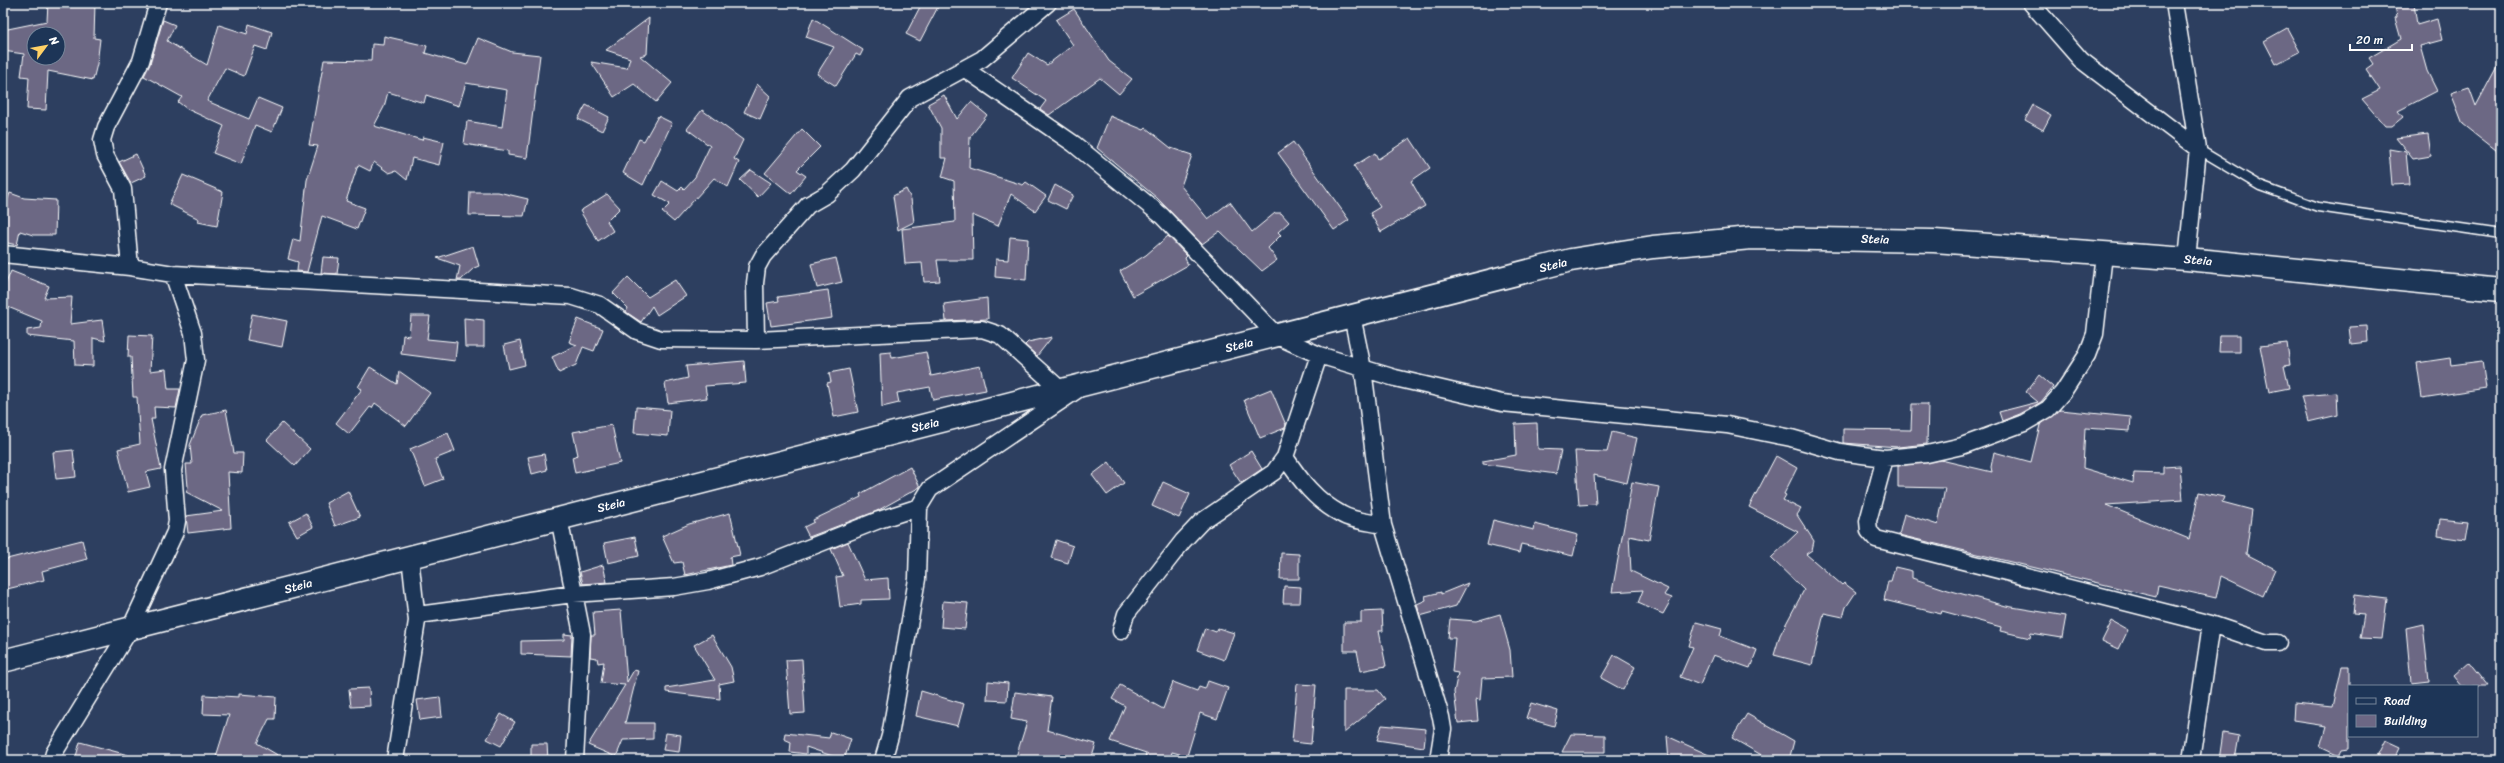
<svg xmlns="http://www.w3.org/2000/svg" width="2504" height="763" viewBox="0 0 2504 763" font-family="Sriracha,sans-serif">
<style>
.building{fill:#6c6784;stroke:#fff;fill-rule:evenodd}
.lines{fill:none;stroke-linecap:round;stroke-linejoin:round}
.service-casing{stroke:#fff;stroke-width:11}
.minor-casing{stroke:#fff;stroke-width:19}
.primary-casing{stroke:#fff;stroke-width:25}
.service{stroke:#1d3557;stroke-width:8}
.minor{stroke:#1d3557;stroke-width:16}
.primary{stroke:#1d3557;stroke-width:22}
.labels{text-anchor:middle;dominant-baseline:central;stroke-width:3;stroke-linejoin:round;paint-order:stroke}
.street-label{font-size:12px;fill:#fff;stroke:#1d3557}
</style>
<rect width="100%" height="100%" fill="#2d3f60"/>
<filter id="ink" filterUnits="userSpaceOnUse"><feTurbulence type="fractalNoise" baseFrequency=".025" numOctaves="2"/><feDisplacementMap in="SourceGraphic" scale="8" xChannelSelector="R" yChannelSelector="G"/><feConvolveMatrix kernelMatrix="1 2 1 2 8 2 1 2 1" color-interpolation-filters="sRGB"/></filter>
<g filter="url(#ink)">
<!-- building -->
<path class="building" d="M48,3H95L94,38L100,39L97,64L93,80L48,71L46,110L27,109L29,77L21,76L24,54L3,51V30L47,21ZM34,34H58V58H34Z
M922,3H940L920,41L906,34Z
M2395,3H2414L2417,25L2437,19L2442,40L2420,46L2427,71L2437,91L2398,111L2403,117L2392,126H2385L2362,99L2380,90L2366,69L2373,64L2369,58L2401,39L2395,18L2397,17Z
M1074,9L1109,61L1132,79L1119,94L1100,78L1049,115L1040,109L1046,101L1012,78L1028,53L1047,65L1073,45L1056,20Z
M649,18L647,54L640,56L672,83L656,102L634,84L614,97L591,62L627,68L630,58L606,50Z
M813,18L863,50L860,56L856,54L836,86L817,74L834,47L806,37Z
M163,20L175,25L167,41L207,65L219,25L247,34L249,24L272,32L267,50L255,46L244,76L225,68L207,101L249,119L258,98L282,108L272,132L255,125L241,164L213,153L224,126L187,109L178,102L182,97L144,76L150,64Z
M2287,28L2300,52L2276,64L2264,41Z
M384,36L427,46L425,53L467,65L478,38L512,52L540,55L527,158L508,155V151L464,144L467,121L502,127L507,90L466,83L459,106L426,95L424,103L388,92L384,107L374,126L422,140L423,137L444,142L439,165L412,158L407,180L396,171L389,173L374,162L370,171L358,165L346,201L365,208L357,229L322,216L307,272L297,271L298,262L288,259L293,239L300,241L307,180L318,146L309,145L324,60L371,61L372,44L383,45Z
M2501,59V154L2463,124L2451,93L2469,87L2476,106Z
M757,84L770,96L760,119L744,112Z
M944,95L957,119L971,102L987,115L970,137L969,168L1023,185L1026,182L1046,196L1035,211L1011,194L998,226L972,215L973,260H937L940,281L924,282L922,263L905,264L902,229L955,222L954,181L942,177L947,158H941V128L928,104Z
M586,105L609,117L602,131L578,119Z
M2033,105L2051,115L2043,130L2025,120Z
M702,110L743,140L734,159L739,162L728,187L714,178L674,222L662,212L670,204L654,195L662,181L678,191L682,187L684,189L695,177L710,146L687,129Z
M658,116L672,123L643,185L623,173L639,139L644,141Z
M1110,116L1144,130L1146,128L1171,148L1192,155L1181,186L1208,219L1230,202L1252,232L1275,213H1281L1289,222L1278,232L1281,235L1268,248L1277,260L1262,271L1220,231L1202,244L1157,198L1097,148Z
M802,129L820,147L797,170L806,176L791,194L765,173Z
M2428,134L2431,156L2413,159L2396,138Z
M1410,138L1430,168L1411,181L1425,206L1381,232L1370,213L1380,207L1354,166L1375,153L1378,159Z
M1293,142L1349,220L1334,230L1278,153Z
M2389,149L2406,152L2409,184L2392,185Z
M136,154L146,176L131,183L119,162Z
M751,170L771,183L758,197L740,180Z
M183,175L223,192L217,226L198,222L199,219L169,204Z
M1055,185L1073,195L1066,209L1048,200Z
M906,189L911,199L914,222L898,230L893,196Z
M470,192H498L528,199L524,216L469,215Z
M10,193L24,198L56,200L55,235H33L20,231L17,245L3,242V212Z
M607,194L620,208L607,221L613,231L598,241L580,211Z
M1168,236L1187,256L1185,258L1188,265L1133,296L1120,271L1146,255Z
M1010,237L1028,239L1026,280L995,277L996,259L1008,260Z
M473,246L479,266L474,268L461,280H457L460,266L437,258Z
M323,257L339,258L337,274L321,273Z
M836,258L842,282L817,288L811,264Z
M11,271L49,286L44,298L72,297L70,324L102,320L105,341L93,338V366L75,365L74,341L27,336V330L41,328L42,321L3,305V290Z
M628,277L648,297L675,280L686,296L657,315L652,306L641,322L626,312L628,308L613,293Z
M828,290L832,318L771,326L767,303L779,301L778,297Z
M987,298L988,319L946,321L944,304Z
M252,314L287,321L282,347L247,340Z
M411,316H430L427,339L457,342L455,361L401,354L403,335L409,336Z
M464,318L484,320V347H465Z
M578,319L603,329L594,351L583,347L576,365L559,373L552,357L577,345L569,342Z
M2367,326L2368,342L2351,344L2349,327Z
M129,335L152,336L150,371L166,369L168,389H180L176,408L154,407L155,419H151L161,469L146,472L150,487L128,492L118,449L140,444L137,397H133L131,357H128Z
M2220,335H2240V352H2219Z
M1052,337L1037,356L1025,345L1028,342Z
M520,341L525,365L509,369L504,345Z
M2287,343L2290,365L2284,366L2289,388L2269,392L2260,346Z
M891,352L892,358L926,352L931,376L980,366L986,390L933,400L930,387L897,393L899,403L882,407L880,353Z
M2450,358L2451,365L2482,361L2486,388L2422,398L2417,363Z
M744,361L746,383L705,386L707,398L668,403L665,383L688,378L686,366Z
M370,367L397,384L399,371L430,393L406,426L375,403L372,408L370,407L349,434L336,423L362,389L358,387Z
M849,369L858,412L834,417L827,383L831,382L829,373Z
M2039,375L2053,387L2041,402L2020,414L2002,421L1999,412L2038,402L2026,392Z
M1271,389L1286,425L1285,428L1260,438L1244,400Z
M2337,393L2338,415L2308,422L2301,396Z
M1912,404H1928L1927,444L1898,447L1843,443V429L1911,430Z
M636,407L670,410L668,436L634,433Z
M226,410L234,453H243L242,473L228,472L231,528L188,533L186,516L223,511L186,492L188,487L186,464H192L190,445L202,415Z
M2060,410L2131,417L2130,431L2085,428L2083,468L2133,483L2134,473L2163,474V467L2180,466L2183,500L2106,505L2189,539L2199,492L2224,497L2222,502L2252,510L2246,554L2275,569L2263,596L2221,576L2216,598L2158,585L2156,597L1899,535L1904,514L1938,525L1945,488L1898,487V466L1941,460L1992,472L1991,467L1994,452L2031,462L2040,425Z
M282,423L310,449L295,466L267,440Z
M1537,423L1538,449L1561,450L1556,474L1483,464V461L1516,455L1515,424Z
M612,425L620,463L575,473L572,457L578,455L573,432Z
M1612,432L1637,438L1627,483L1594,475L1596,504L1579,505L1575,451L1607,452Z
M448,433L455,451L435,459L443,479L425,486L410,449Z
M73,450L76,477L56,479L53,452Z
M1251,451L1262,469L1241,483L1229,465Z
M544,454L547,470L532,474L528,457Z
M1776,456L1797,468L1784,494L1786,495L1783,500L1801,509L1797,515L1814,541L1812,550L1806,554L1842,585L1844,583L1856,592L1846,607L1843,617L1824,613L1812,665L1774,655L1780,635L1804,590L1771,558L1798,532L1749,507Z
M1109,462L1124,483L1107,495L1092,475Z
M910,467L920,487L877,511L809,537L804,527L814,522L813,520L861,497L860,494Z
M1163,482L1190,494L1179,518L1152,506Z
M1632,482L1659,487L1649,540L1629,536L1631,571L1668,589L1664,595L1672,598L1663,614L1638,603L1643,590L1612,592Z
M348,491L360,517L335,526L326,503Z
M306,513L313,527L297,536L289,522Z
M730,513L740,555L730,557L731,565L685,575L682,562L674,563L662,536L689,524Z
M2440,519L2468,522L2465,540L2438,536Z
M1493,520L1534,530L1535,524L1578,535L1573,556L1521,544L1519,553L1487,545Z
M635,537L639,556L608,563L604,543Z
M82,540L87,559L42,571L44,580L3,590V560Z
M1056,540L1073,546L1068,563L1051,558Z
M848,542L865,580L888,578L889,599L861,600V604L840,607L836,577L843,576L831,549Z
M1281,553L1299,554V579H1280Z
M603,565L607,582L583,584L580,572Z
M1895,567L1912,571V578L1948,590L2006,606L2066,616L2062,638L2031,633L2030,638L2000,631L2001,627L1942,611L1941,614L1884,600L1888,581H1891Z
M1468,583L1456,606L1420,616L1417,604L1426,600L1425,596L1441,592V594Z
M1284,586L1301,587L1300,603H1283Z
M2355,595L2387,599L2382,639L2360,638L2364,615L2353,614Z
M943,601L968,603L965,629L941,627Z
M621,610L627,682L634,670L638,671L625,723H653V739L623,740L616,757L588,745L625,685L601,683L604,662L598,663L597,658L590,657L591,635H595L593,612Z
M1382,611L1383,631H1379L1386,666L1361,671L1357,651H1344V622H1361V612Z
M1500,614L1510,650L1512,677L1482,678L1480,700L1476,699L1478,721L1458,723L1454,692L1458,673L1452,672L1455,638H1448L1450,619L1476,621Z
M2112,621L2128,630L2119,649L2102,641Z
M1696,622L1722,629L1720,636L1757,650L1750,668L1713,655L1700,685L1680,677L1693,647L1689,646Z
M2423,624L2429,681L2411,683L2406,628Z
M1205,628L1216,632L1218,628L1234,633L1224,660L1197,650Z
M564,634L572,635L571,656L521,654V641L564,640Z
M712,635L731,667L734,681L719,684L720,699L666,692V688L715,680L694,645Z
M1614,655L1635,667L1623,690L1601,678Z
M802,659L805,713L790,714L786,660Z
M2469,662L2488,686H2461L2453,676Z
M2342,666H2349V749L2342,750L2339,756L2320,747L2326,726L2293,721L2294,703L2333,707Z
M988,681L1008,683L1007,701L987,700Z
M1208,681L1228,688L1217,719L1200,713L1187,756L1172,752L1170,760H1155L1145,757L1146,753L1110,741L1125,706L1112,699L1120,685L1163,709L1173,682L1197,691L1199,687L1205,689Z
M1297,684L1316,685L1311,744L1292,742Z
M369,688L370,706L351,707L349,689Z
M1344,690H1378L1385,699L1344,733Z
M921,691L964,704L958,726L916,716Z
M1015,692L1052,697L1047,730L1096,744L1091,760H1015L1027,722L1011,719Z
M239,694L276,697L275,719H269L257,743L286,760H215L229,715L203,714L204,695L239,697Z
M440,697L442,717L420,720L417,700Z
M1531,703L1558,711L1554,726L1526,718Z
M501,714L515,722L501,746L487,739Z
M1747,714L1794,741L1789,760H1770L1732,738Z
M1382,725L1426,729L1424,747L1377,740Z
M831,732L851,739L844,760L806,747V754L790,752L791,742L784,739L785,733L829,738Z
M666,733L681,735L679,752L663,750Z
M2223,733L2239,736L2235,760H2219Z
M1571,734L1605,735V752H1562Z
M1667,736L1720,760H1669Z
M2385,740L2400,747L2394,760H2375Z
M80,742L128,755L127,760H75Z
M531,744H547L548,760H531Z"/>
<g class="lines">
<!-- service casing -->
<g class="service-casing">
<path id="service" d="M2198,149L2260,186L2318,207L2501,234"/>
</g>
<!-- minor casing -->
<g class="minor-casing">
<path id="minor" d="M2031,3L2081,60L2198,149
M2174,3L2198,149L2187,259
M965,69L1074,144L1162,216L1277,336L1319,355L1395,378L1502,403L1727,425L1791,438L1840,452L1885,458L1927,454L1962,446L2024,423L2048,409L2063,392L2087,355L2095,334L2104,254
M3,254L130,267L173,274L571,296L600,305L637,331L661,339L756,340L982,329L1000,335L1062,391
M130,267L123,189L105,155L102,140L106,127L141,61L158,3
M1352,316L1363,369L1383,525L1441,717L1443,729L1438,760
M756,340L755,283L757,267L763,256L808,205L827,194L853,170L910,98L982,59L1048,3
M1285,457C1300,480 1316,501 1341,514C1352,521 1370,522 1383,525
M1885,458L1868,521L1869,531L1876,539L2211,624L2267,643H2278
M559,518L582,634L575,760
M418,615L573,594L674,587L708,581L760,567L879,520L919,507
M1121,631L1126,614L1183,541L1201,522L1274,472L1285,457L1319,355
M52,760L54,753L130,629L175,532L177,521L173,470L196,360L193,333L173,274
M395,760L417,621L410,557
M883,760L890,736L917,579L919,507L930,489L1077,390
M2191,760L2211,624"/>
</g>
<!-- primary casing -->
<g class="primary-casing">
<path id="primary" d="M3,661L1571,260L1653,247L1751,238L1934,241L2187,259L2501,290"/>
</g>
<!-- service -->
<use href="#service" class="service"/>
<!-- minor -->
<use href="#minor" class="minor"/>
<!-- primary -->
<use href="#primary" class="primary"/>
</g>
</g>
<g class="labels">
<!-- street labels -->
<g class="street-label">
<text transform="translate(1875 239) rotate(2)">Steia</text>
<text transform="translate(2198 260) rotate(5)">Steia</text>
<text transform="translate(1553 265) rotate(-14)">Steia</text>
<text transform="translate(1239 345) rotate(-14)">Steia</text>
<text transform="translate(925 425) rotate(-14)">Steia</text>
<text transform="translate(611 505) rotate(-14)">Steia</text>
<text transform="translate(298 586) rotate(-15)">Steia</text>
</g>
</g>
<!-- margin -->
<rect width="2504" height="763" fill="none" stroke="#1d3557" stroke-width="16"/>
<rect x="8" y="8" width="2488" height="747" fill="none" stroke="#fff" stroke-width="1.5" filter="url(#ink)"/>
<!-- legend -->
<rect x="2348" y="685" width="130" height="52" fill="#1d3557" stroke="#77869a"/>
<rect x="2356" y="698" width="20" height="6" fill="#1d3557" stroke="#77869a"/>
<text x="2384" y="705" font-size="12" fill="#ffffff">Road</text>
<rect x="2356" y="715" width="20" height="12" fill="#6c6784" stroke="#77869a"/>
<text x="2384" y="725" font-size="12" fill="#ffffff">Building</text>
<!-- north arrow -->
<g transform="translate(46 46) rotate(58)"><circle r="19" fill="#1d3557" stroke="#77869a"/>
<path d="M0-3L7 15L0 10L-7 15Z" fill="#ffd166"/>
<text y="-6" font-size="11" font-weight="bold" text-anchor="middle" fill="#ffffff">N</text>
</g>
<!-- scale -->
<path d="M2350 44v6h62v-6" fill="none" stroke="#ffffff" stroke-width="2"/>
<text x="2356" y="44" font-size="12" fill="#ffffff" stroke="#1d3557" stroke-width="3" paint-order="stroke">20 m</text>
</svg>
